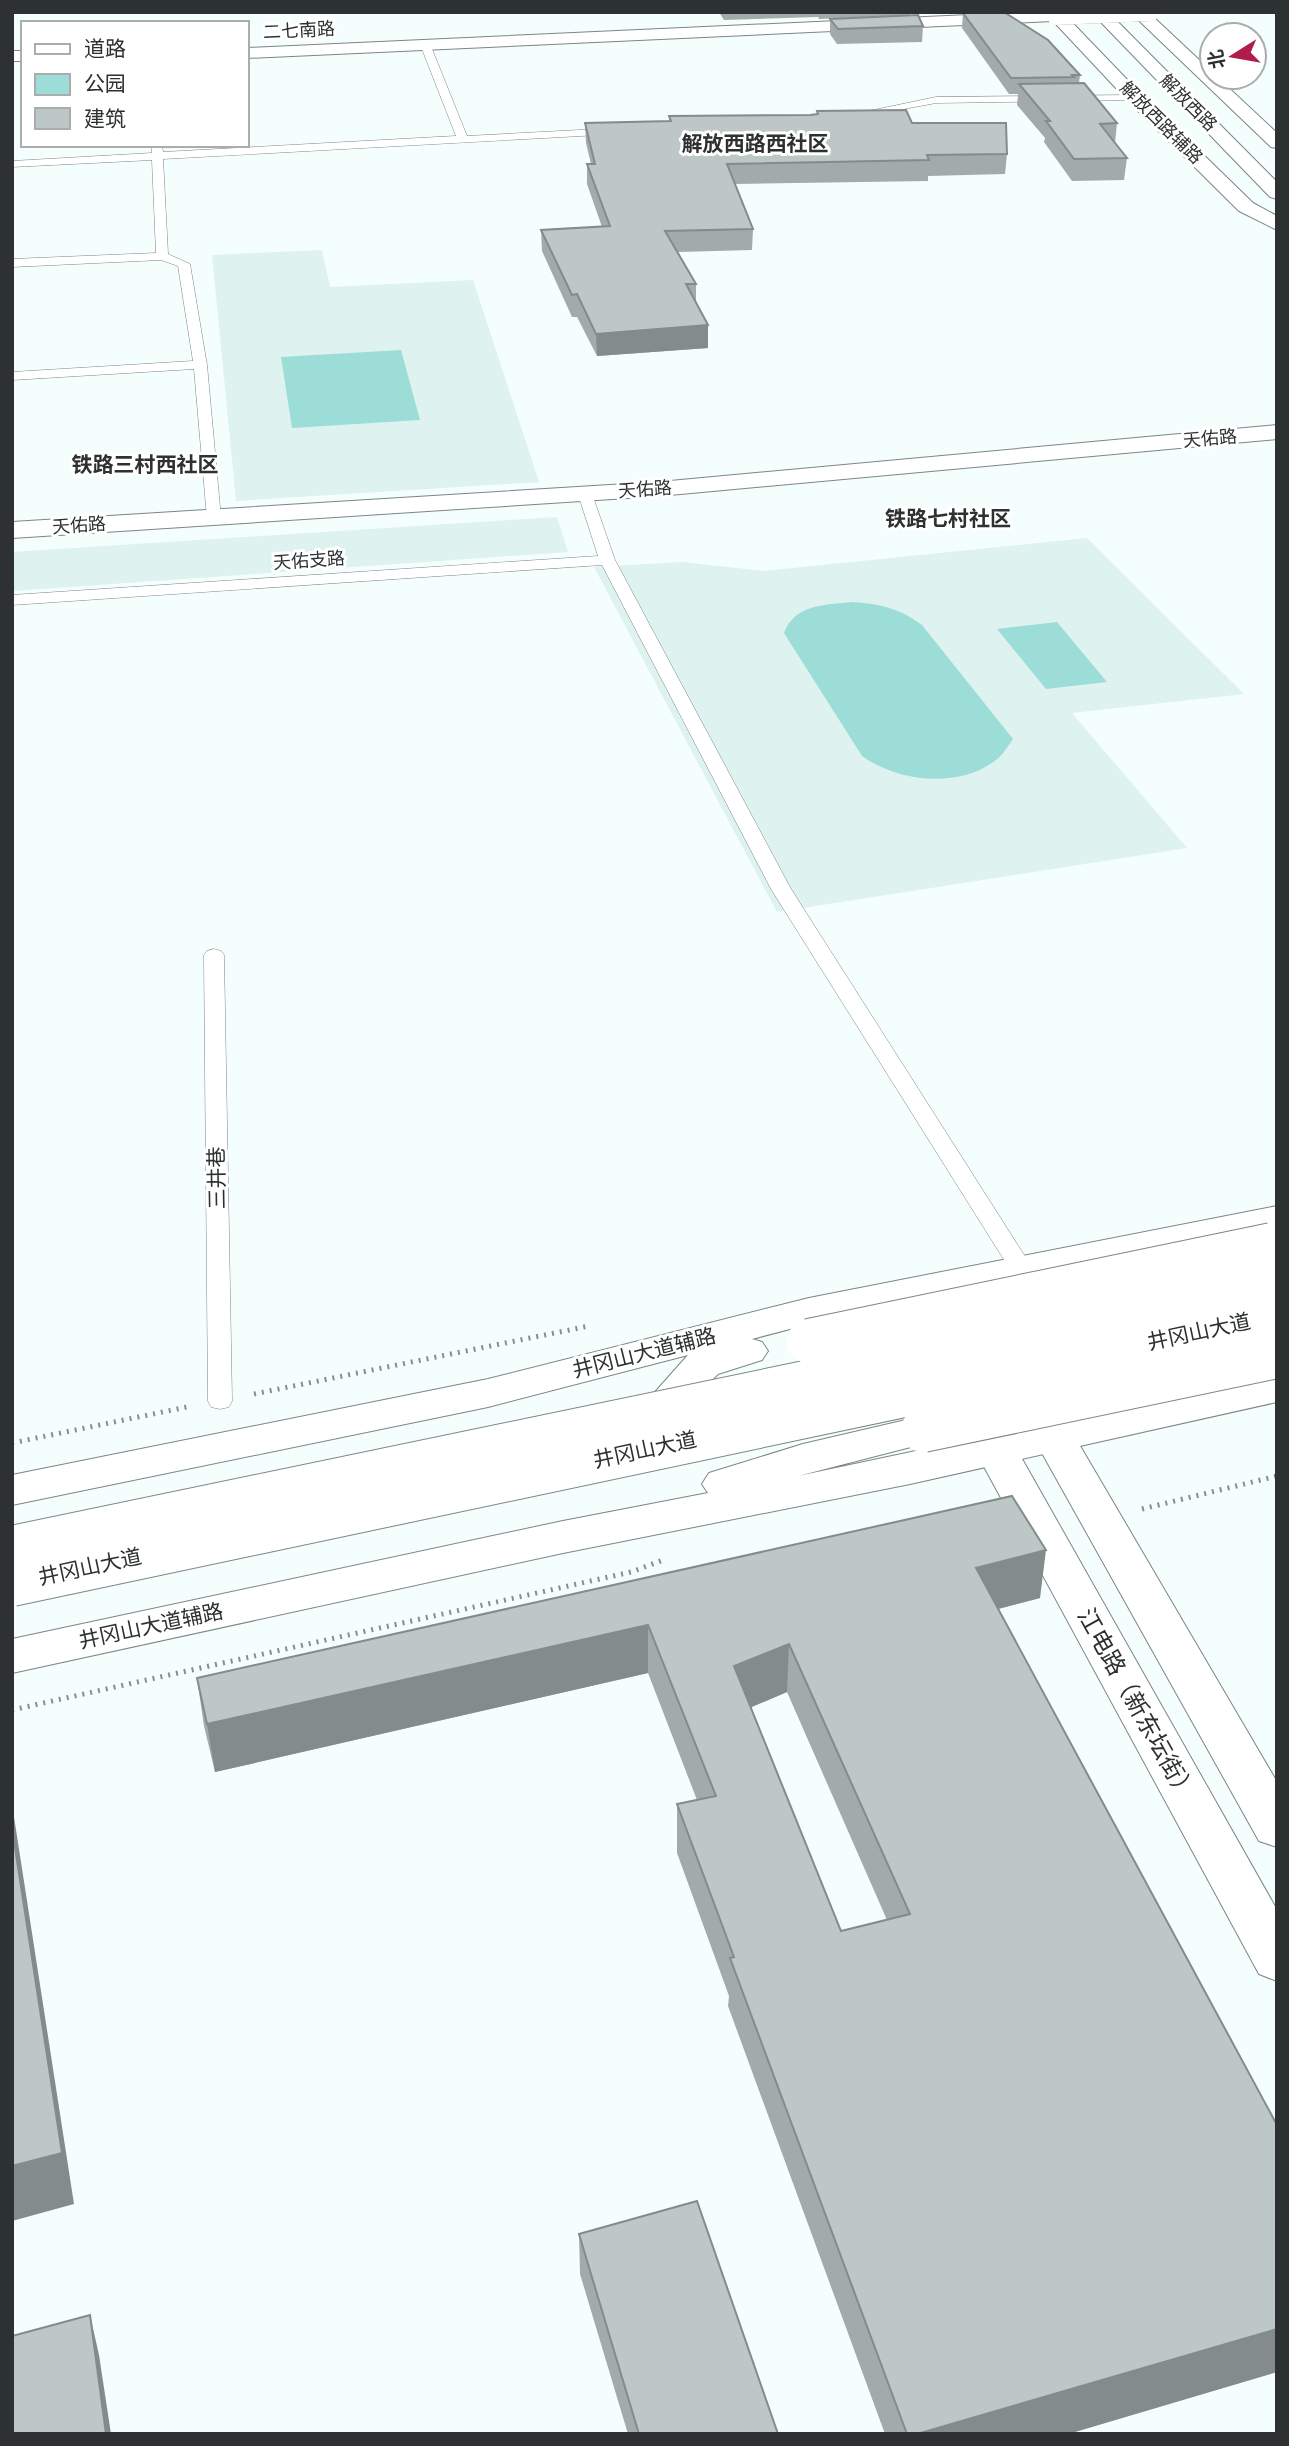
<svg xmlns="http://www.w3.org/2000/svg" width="1289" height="2446" viewBox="0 0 1289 2446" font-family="'Source Sans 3','Noto Sans SC',sans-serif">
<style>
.built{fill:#def2f0}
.green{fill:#9cddd8}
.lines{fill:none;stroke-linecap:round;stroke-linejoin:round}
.lane-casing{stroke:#7c8685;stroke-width:1}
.secondary-casing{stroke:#7c8685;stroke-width:2}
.primary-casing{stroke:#7c8685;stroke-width:2}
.path{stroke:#878e8e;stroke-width:5;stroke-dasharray:2 6;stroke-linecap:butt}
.lane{fill:#fff;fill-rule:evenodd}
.secondary{fill:#fff;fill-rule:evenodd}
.primary{fill:#fff;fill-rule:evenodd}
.secondary-bridge-casing{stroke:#7c8685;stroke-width:18;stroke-linecap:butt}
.highway-bridge-far1-casing{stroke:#7c8685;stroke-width:37;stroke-linecap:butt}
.highway-bridge-casing{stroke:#7c8685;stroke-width:46;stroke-linecap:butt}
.secondary-bridge{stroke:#fff;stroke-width:18}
.highway-bridge-far1{stroke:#fff;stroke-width:35}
.highway-bridge{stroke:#fff;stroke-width:44}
.wall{fill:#a3abaa;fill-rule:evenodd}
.shaded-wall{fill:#848b8b}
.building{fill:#bdc7c6;stroke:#848b8b;stroke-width:2;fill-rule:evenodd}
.labels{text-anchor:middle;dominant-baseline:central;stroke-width:6;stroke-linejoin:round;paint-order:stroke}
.far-street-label{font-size:18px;fill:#2d3131;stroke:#fff}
.far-quarter-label{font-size:21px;font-weight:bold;fill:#2d3131;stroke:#fff}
.street-label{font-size:21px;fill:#2d3131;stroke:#fff}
.near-street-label{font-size:24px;fill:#2d3131;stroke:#fff}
</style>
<rect width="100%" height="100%" fill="#f3fefd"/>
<!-- built -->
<path class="built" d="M322,250L330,287L473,280L539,482L236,501L212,255Z
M557,517L568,552L12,591V552Z
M1087,538L1244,694L1072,713L1187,848L777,912L594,567L683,562L763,571Z"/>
<!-- green -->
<path class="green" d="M401,350L420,420L292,428L281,357Z
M852,602C880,604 899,608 922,625L1013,739C1008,746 1003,755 996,760C959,789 898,782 862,756L784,633C795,604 825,605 852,602Z
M1057,622L1107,682L1046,689L997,629Z"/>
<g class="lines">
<!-- lane casing -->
<g class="lane-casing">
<path id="lane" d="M425,41L430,44L467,136L617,128L622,131L617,134L163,159L168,254L190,264L207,365L221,518L219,521H209L207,518L194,369L12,380V372L193,361L178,266L161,260L12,267V259L156,253L152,160L12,167V161L152,153V145H162L163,152L456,136L420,44Z
M1135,95L1139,96V100L936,103L850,119L845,116L936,97Z
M585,490L592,494L615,560L791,889L1033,1269L1029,1274L1021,1276L1013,1274L771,889L602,565L12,605V595L598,556L578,494Z
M214,949L221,951L224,955L232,1401L229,1407L220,1409L211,1407L208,1401L204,955L207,951Z"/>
</g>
<!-- secondary casing -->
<g class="secondary-casing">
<path id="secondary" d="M1033,12H1062L1141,94L1253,203L1277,216V230L1239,211L1129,102L1053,21L247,58V48Z
M1130,12H1148L1212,72V77H1217L1277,133V148L1271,147Z
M12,51H23V61H12Z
M1277,425V439L659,496L12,538V522L659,482Z
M1054,1423L1069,1427L1277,1782V1847L1259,1841L1033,1437L1039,1427Z
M996,1435L1011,1440L1017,1450L1277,1910V1981L1259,1974L975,1450L981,1440Z"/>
</g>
<!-- primary casing -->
<g class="primary-casing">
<path id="primary" d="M1091,12H1108L1277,182V199L1270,197Z
M1277,1206V1230L809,1324L752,1339L762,1342L768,1351L762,1360L718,1374L698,1394L699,1420L708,1433L702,1443C659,1455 657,1424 656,1391L688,1355L488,1407L12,1505V1475L488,1379L809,1298Z
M1277,1374V1402L910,1484L563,1553L12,1673V1639L563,1521L708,1493L702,1484L709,1473L803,1444L923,1416L938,1420L944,1430L938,1440L798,1476Z"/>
</g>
<!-- path -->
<path class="path" d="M254,1394L589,1326
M12,1443L187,1407
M1142,1509L1277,1476
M12,1710L631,1572L666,1559"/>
<!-- lane -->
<use href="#lane" class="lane"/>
<!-- secondary -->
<use href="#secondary" class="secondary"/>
<!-- primary -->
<use href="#primary" class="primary"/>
<!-- secondary-bridge casing -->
<g class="secondary-bridge-casing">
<path id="secondary-bridge" d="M1056,16L1151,12"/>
</g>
<!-- highway-bridge-far1 casing -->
<g class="highway-bridge-far1-casing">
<path id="highway-bridge-far1" d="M1264,1247L1277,1244"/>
</g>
<!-- highway-bridge casing -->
<g class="highway-bridge-casing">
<path id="highway-bridge" d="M809,1341L1272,1245
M923,1430L1277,1356
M12,1548L1277,1285
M12,1584L1277,1316"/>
</g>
<!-- secondary-bridge -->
<use href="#secondary-bridge" class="secondary-bridge"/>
<!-- highway-bridge-far1 -->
<use href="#highway-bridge-far1" class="highway-bridge-far1"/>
<!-- highway-bridge -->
<use href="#highway-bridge" class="highway-bridge"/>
</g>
<!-- wall -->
<path class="wall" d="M719,12H911L910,15L819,19L818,17L724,20Z
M963,13L1080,75L1079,83L1117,123L1115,143L1127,158L1124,180L1072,181L1044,142L1045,138L1017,105L1018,94H1009L962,28Z
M830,19L923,26L922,42L837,44L830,34Z
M817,111L912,123L1007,154L1005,174L928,176V181L735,184L753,229L752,250L678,252L696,284V302L708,348L597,356L577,317H572L542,251L541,230L602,227L587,184V164H591L586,143L585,123L669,121V116L810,115L817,114Z
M1012,1496L1040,1598L998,1609L1277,2125V2372L1068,2434H885L728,2006L729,1996L677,1853V1804L697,1800L648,1673L215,1772L204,1726L197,1678ZM787,1692L887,1920L841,1931L751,1707Z
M579,2234L778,2434H628L580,2274Z"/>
<!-- shaded-wall -->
<path class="shaded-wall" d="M708,325V348L597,356L596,334Z
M1046,1550L1040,1598L971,1616L976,1568Z
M648,1625V1673L215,1772L207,1724Z
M789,1644L787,1692L733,1715L734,1666Z
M12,1804L74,2204L12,2221Z
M90,2315L99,2355L111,2434H106Z
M1277,2329V2372L1068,2434H917Z"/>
<!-- building -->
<path class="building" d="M1004,12L1048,40L1080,75H1072L1074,77L1011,78L963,13Z
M918,15L923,26L838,29L830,19Z
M1084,83L1117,123L1100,124L1127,158L1074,159L1046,121H1050L1019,84Z
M906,110L912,123H1006L1007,154L927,155L929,160L727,164L753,229L665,231L696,284H686L708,325L596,334L577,294L572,295L541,230L610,226L587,164H595L585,123L671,121L669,116L810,115L818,114L817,111Z
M1012,1496L1046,1550L976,1568L1277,2125V2329L917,2434H907L730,1958L734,1957L677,1804L716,1796L648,1625L207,1724L197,1678ZM789,1644L910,1914L841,1931L734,1666Z
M12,1828L62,2153L12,2166Z
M697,2201L778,2434H639L579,2234Z
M90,2315L106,2434H12V2336Z"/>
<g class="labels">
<!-- far-street labels -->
<g class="far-street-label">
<text transform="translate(299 31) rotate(-3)">二七南路</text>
<text transform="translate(1188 103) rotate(45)">解放西路</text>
<text transform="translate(1161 123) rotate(45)">解放西路辅路</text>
<text transform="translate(1210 439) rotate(-5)">天佑路</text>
<text transform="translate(645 490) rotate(-4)">天佑路</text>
<text transform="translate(79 526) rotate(-4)">天佑路</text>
<text transform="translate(309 561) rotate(-4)">天佑支路</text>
</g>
<!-- far-quarter labels -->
<g class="far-quarter-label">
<text x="755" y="144">解放西路西社区</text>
<text x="145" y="465">铁路三村西社区</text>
<text x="948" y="519">铁路七村社区</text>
</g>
<!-- street labels -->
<g class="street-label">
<text transform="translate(217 1178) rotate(-91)">三井巷</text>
<text transform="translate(1199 1332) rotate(-12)">井冈山大道</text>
<text transform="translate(644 1353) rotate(-14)">井冈山大道辅路</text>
<text transform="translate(645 1450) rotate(-12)">井冈山大道</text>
<text transform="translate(90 1567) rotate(-12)">井冈山大道</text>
<text transform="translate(151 1626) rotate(-12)">井冈山大道辅路</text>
</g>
<!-- near-street labels -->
<g class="near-street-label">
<text transform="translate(1136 1705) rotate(61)">江电路（新东坛街）</text>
</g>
</g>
<!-- border -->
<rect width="1289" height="2446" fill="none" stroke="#2d3131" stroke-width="28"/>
<!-- legend -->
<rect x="21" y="21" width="228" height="126" fill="#ffffff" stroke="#abadad" stroke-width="2"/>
<rect x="35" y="44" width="35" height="10" fill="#ffffff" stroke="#abadad" stroke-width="2"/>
<text x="84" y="56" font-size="21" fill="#2d3131">道路</text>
<rect x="35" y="74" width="35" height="21" fill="#9cddd8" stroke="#abadad" stroke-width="2"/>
<text x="84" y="91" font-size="21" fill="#2d3131">公园</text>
<rect x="35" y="108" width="35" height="21" fill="#bdc7c6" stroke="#abadad" stroke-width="2"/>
<text x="84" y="126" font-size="21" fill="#2d3131">建筑</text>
<!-- north arrow -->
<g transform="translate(1233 56) rotate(259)"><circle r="33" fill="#ffffff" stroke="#abadad" stroke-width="2"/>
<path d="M0-5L12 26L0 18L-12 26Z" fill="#af1d4b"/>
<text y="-10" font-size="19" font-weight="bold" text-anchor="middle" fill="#2d3131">北</text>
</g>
</svg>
